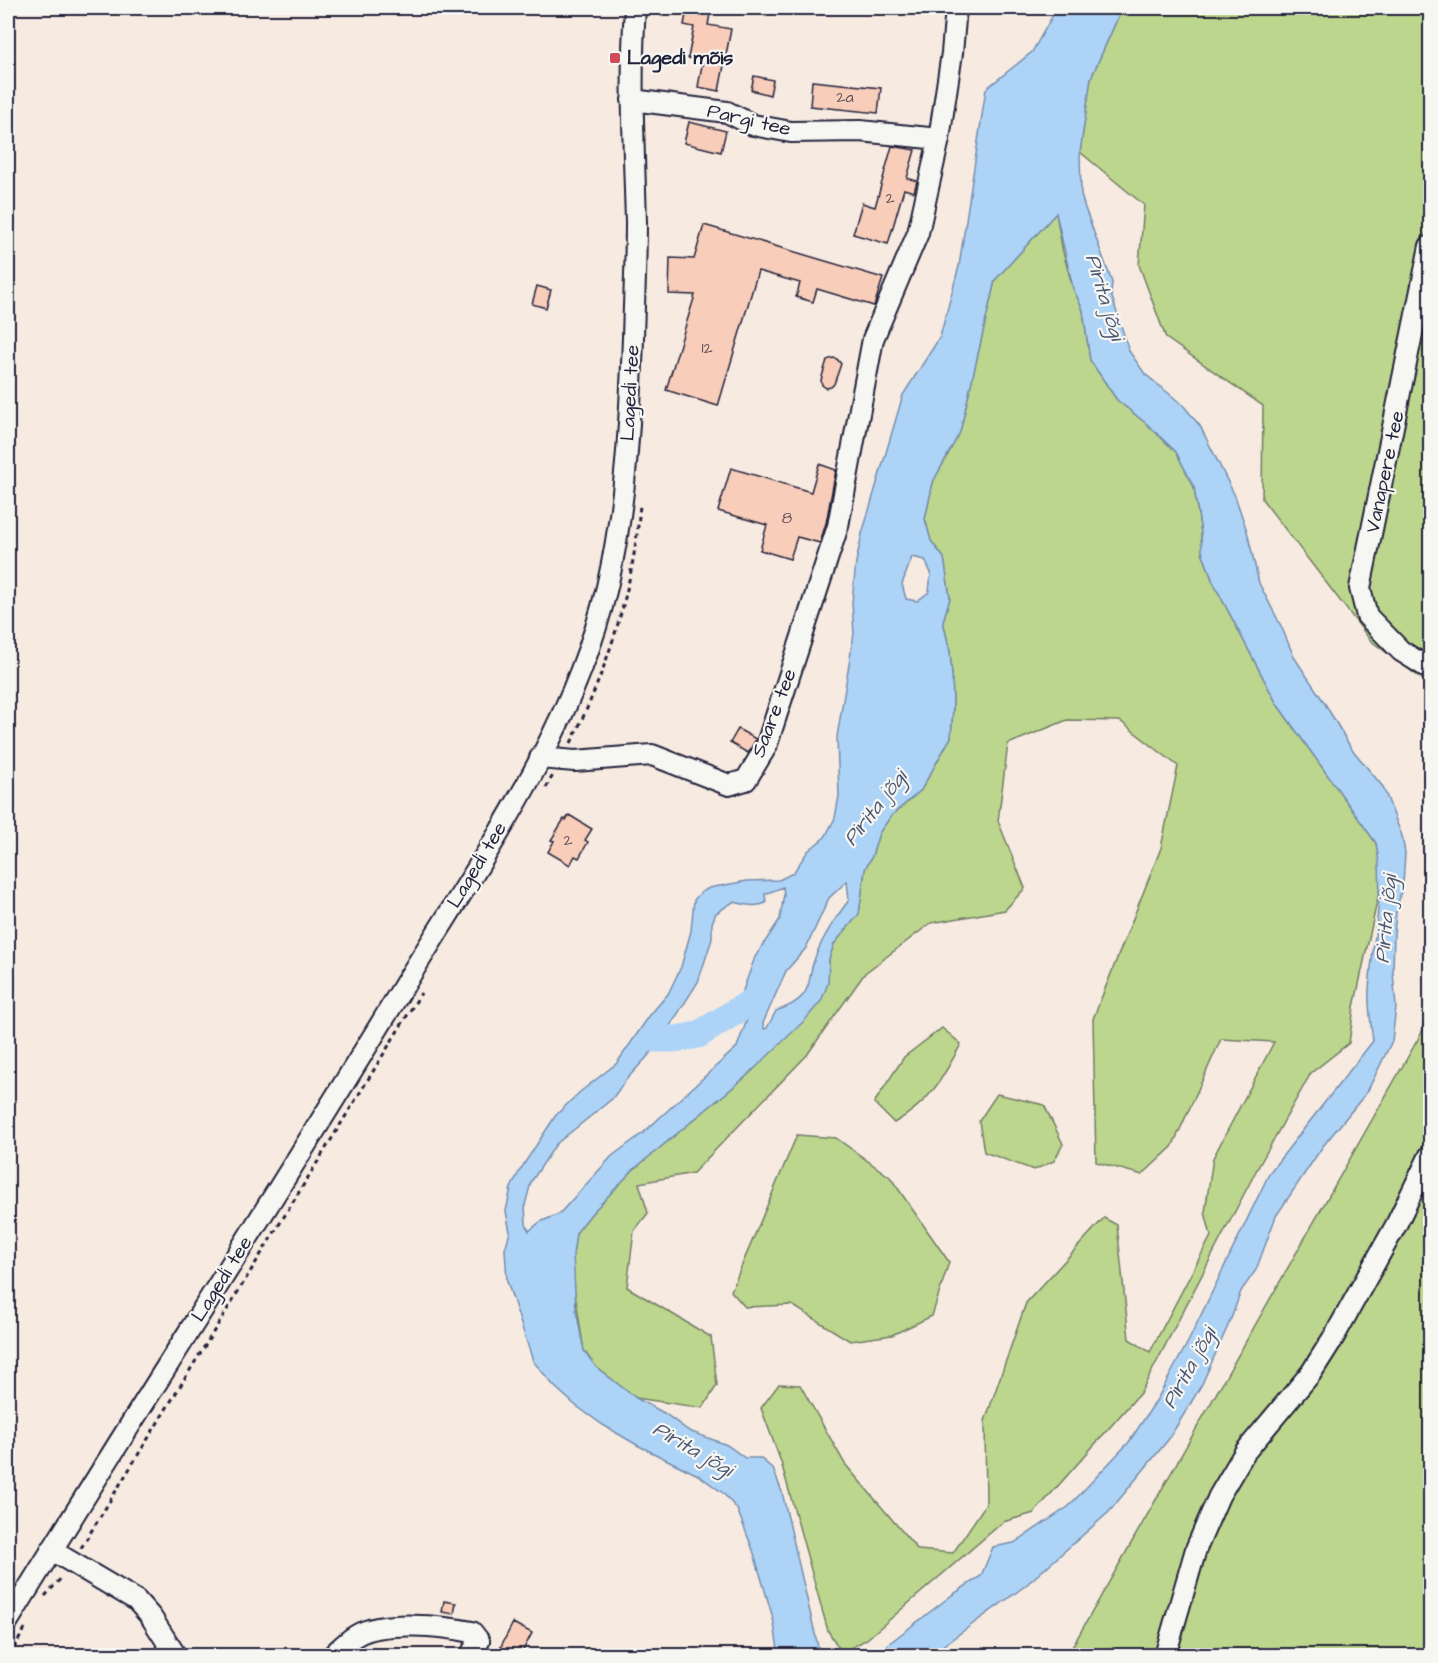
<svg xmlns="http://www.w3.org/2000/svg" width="1438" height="1663" viewBox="0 0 1438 1663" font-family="'Architects Daughter',sans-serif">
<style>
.green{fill:#bdd68d;stroke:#707c64;stroke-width:1.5}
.water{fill:#add4f7;stroke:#758dac;stroke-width:1.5;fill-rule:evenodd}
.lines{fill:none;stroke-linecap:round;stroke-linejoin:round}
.river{stroke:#add4f7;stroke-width:27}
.building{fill:#f8cdb9;stroke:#22223b;stroke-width:1.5}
.minor-casing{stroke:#22223b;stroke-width:24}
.path{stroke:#22223b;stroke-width:3;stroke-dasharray:4.5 4.5;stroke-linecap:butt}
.minor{stroke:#f6f6f2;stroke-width:20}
.poi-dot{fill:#d1495b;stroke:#f6f6f2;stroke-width:2}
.labels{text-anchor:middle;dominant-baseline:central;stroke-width:4.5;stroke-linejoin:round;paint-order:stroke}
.number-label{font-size:16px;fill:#584d5a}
.poi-label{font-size:20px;font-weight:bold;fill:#22223b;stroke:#f6f6f2;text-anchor:start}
.street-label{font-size:20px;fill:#22223b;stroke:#f6f6f2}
.water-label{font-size:21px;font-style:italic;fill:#4c5773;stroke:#f6f6f2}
</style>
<rect width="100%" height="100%" fill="#f7eae1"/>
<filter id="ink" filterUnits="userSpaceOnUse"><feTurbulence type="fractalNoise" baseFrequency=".0167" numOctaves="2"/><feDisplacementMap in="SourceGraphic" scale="12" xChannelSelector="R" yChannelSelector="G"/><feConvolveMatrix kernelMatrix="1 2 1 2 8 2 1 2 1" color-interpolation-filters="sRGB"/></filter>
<g filter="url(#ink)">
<!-- green -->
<path class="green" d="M1122,8H1430V685L1371,641L1262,499L1263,406L1166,338L1139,265L1144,205L1080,152L1091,78Z
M1056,213L1063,252L1073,288L1083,310L1090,360L1117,400L1147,424L1176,452L1194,487L1201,533L1202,551L1213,582L1277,704L1376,843L1381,867L1380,888L1354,1007L1349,1043L1311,1073L1256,1171L1141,1392L1034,1513L1003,1522L867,1639L842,1653L828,1631L781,1462L761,1408L779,1384L800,1385L845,1464L918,1550L953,1553L986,1504L985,1421L1026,1303L1104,1218L1117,1225L1129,1339L1150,1352L1211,1236L1205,1212L1213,1158L1274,1042L1221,1039L1172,1147L1142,1175L1096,1162L1093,1019L1161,848L1178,766L1120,721L1067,720L1008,744L998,821L1025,888L1005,910L931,923L865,973L807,1055L693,1173L639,1183L648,1213L634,1231L627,1287L711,1337L717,1385L703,1408L636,1398L596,1367L584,1351L573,1281V1255L576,1233L591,1214L633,1170L749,1074L775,1047L828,983L829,959L834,944L859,914L865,869L872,856L879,833L891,816L921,790L951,737L953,704L952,676L950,652L943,621L950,598L944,558L931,541L925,519L933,482L960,432L995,280Z
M1430,988V1655L1067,1656L1422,1032Z
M942,1028L961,1044C941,1081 931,1101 894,1123L874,1103L904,1057Z
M997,1094L1044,1105L1063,1144L1054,1161L1034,1170L984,1152L979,1121Z
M797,1135L836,1138L890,1177L949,1262L932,1316L892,1335L850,1341L792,1305L745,1307L731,1291Z"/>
<!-- water -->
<path class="water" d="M1057,8H1122L1091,78L1080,152L1081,195L1085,208L1112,282L1111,294L1129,351L1145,374L1183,405L1200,426L1235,496L1247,531L1259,583L1282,628L1294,657L1324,702L1351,748L1383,787L1402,836L1405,853L1403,883L1396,913L1394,934L1393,972L1396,1007L1392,1041L1367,1092L1323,1146L1276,1216L1256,1270L1241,1291L1231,1319L1202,1384L1189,1406L1168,1440L1109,1512L1025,1586L930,1655H874L952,1595L981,1576L993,1547L1014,1543L1068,1507L1129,1442L1156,1401L1188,1342L1270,1172L1373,1041C1371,1024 1368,1007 1369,990C1372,940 1386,893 1376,843L1277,704L1213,582L1202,551L1201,533L1194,487L1176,452L1147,424L1117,400L1090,360L1083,310L1073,288L1056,213L995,280L960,432L933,482L925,519L931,541L944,558L950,598L943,621L950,652L952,676L953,704L951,737L921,790L891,816L879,833L872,856L865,869L859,914L834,944L829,959L828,983L821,1001L805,1020L749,1074L633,1170L591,1214L576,1233L573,1255L576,1310L584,1351L596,1367L636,1398L664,1413L689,1431L727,1445L745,1458H760L773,1469L782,1492L820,1655H779L773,1618L753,1550L737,1509L723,1493L698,1475L637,1445L603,1425L575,1405L554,1386L533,1361L507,1281L505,1249L510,1232L506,1211L511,1188L520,1170L556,1115L580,1092L617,1063L650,1015L668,994L681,967L691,931L694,900L700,893L709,888L747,881L779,880L793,873L808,851L825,837L835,818L839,796L837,737L854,634L852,602L856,562L862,534L903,395L940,337L959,266L986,89L1032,52ZM912,557L925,560L931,573L929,592L917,601L906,599L902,584ZM847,881L849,900C834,920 819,942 812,967C810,976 810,985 804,994C797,1003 787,1007 776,1011L767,1028L764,1029L763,1023L786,971L806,948L829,898ZM783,887L784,894L780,919L755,957L741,996L748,1017L737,1047L643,1133L612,1156L559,1214L540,1222L529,1231L526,1224L525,1205L531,1182L556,1144L612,1099L625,1081L658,1045L698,982L712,939V923L716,913L733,902C745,904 755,908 766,903L765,894Z"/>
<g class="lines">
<!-- river -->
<path class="river" d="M656,1039H676L698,1035L759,997"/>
</g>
<!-- building -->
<path class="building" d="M687,9L710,14L708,25L731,29L719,91L698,87L703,60L688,58L694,27L684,25Z
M754,76L773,80L770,95L751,90Z
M812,81L881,88L878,113L810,106Z
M689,122L726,131L721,152L684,143Z
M892,146L915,150L907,178L917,181L914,192L904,189L888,244L853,234L862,203L875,207Z
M704,225L883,278L874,306L817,289L813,302L796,297L800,283L758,271L718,406L666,390L695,295L669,294L670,258L694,259Z
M537,286L551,290L546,308L532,304Z
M833,358L837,359L841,364L834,384L831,387L826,388L822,385L821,380L827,360Z
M819,464L836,470L826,523L820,543L797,537L790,559L760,550L767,525L718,511L731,468L811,492Z
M738,729L756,739L748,753L730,743Z
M569,815L592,829L585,840L588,842L579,858L575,856L570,865L548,852L554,841L551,840L564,819L566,820Z
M444,1601L456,1603L454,1614L442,1612Z
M513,1623L532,1633L520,1656H510L499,1650Z"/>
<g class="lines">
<!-- minor casing -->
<g class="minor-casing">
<path id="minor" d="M632,100L727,112L753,125L791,132L860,131L939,139
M1430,246L1360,588L1367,616L1401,651L1430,669
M540,758L575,761L652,755L729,785L746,780L766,747L838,526L873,339L918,233L939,139L952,53L956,8
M51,1550L136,1600L151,1617L176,1656
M8,1621C139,1408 275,1198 405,984C482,858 573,732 607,587C626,505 630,422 633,338C634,300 636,261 636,222C634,150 630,79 635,8
M332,1656C340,1648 348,1640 357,1635C383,1620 443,1626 472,1632L479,1641L470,1656
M1165,1656L1196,1549L1219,1496L1245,1452L1311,1373L1335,1335L1396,1225L1430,1155"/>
</g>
<!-- path -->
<path class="path" d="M571,743C608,667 634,588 640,504
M546,788L553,775
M81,1548L421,993
M45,1596L63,1576
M9,1656L25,1629"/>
<!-- minor -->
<use href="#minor" class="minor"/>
</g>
</g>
<!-- markers -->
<rect class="poi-dot" x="609" y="52" width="12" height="12" rx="3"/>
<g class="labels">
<!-- number labels -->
<g class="number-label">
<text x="845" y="97">2a</text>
<text x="890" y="198">2</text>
<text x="707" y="348">12</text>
<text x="787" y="518">8</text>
<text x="568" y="840">2</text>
</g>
<!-- poi labels -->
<g class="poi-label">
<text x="627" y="58">Lagedi mõis</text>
</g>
<!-- street labels -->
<g class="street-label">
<text transform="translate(749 120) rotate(13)">Pargi tee</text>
<text transform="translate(630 393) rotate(-87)">Lagedi tee</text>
<text transform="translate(1385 472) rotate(-78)">Vanapere tee</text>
<text transform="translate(774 713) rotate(-69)">Saare tee</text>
<text transform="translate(477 865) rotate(-59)">Lagedi tee</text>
<text transform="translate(222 1279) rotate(-58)">Lagedi tee</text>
</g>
<!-- water labels -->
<g class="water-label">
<text transform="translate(1105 297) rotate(73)">Pirita jõgi</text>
<text transform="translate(875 808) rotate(-52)">Pirita jõgi</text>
<text transform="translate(1386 919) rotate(-85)">Pirita jõgi</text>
<text transform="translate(1189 1368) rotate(-61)">Pirita jõgi</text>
<text transform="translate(693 1449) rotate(30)">Pirita jõgi</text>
</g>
</g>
<!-- margin -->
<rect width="1438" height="1663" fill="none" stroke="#f6f6f2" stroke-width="30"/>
<rect x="15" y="15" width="1408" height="1633" fill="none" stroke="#22223b" stroke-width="2" filter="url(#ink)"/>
</svg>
